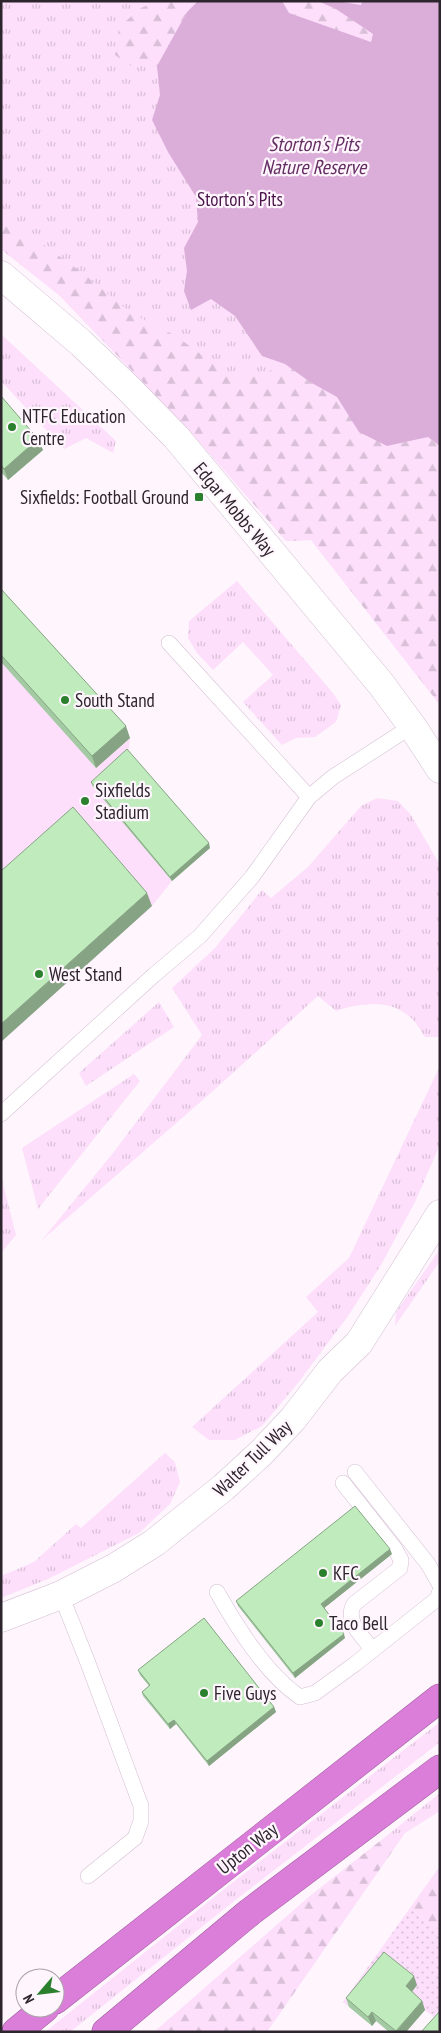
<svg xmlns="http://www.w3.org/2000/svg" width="441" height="2033" viewBox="0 0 441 2033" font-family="'PT Sans Narrow',sans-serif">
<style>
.grass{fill:url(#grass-tufts)}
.forest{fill:url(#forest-firs)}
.garden{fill:url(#garden-dots)}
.pitch{fill:#fddffb}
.water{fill:#daaed9}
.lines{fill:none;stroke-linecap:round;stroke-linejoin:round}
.lane-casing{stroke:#d4bfd3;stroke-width:16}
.street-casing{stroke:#d4bfd3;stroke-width:29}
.highway-casing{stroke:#9e5f9d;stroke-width:29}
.lane{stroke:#fff;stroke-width:15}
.street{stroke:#fff;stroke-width:28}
.highway{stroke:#db7eda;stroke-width:28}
.wall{fill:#a4caa3}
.shaded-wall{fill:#86a484}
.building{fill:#bfebbd;stroke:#86a484}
.poi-dot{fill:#2b802d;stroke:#fef5fd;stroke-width:2}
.labels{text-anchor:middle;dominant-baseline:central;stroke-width:4.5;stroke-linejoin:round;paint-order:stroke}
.park-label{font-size:19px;fill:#481348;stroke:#fef5fd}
.poi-label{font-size:19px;fill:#2d252d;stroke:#fef5fd;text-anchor:start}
.street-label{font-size:19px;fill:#2d252d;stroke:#fef5fd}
.water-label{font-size:20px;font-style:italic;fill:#642e63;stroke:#fef5fd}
</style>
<defs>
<pattern id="grass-tufts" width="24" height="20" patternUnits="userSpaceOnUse" patternTransform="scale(1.25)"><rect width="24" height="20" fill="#fddffb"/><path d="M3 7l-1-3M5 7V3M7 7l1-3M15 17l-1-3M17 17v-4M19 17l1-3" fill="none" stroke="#d9bfd7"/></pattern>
<pattern id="forest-firs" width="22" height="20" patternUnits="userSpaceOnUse" patternTransform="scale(1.25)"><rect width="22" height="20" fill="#fddffb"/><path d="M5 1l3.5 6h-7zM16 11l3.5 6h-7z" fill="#d9bfd7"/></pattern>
<pattern id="garden-dots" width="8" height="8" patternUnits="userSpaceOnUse" patternTransform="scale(1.25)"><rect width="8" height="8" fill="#fddffb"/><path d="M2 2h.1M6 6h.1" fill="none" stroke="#d9bfd7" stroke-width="1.8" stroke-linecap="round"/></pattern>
</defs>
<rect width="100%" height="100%" fill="#fef5fd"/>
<!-- grass -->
<path class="grass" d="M1,1H440V705L311,540L286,541L189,430L59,295L1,249Z
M1,334L116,441L113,453L86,438L64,449L1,381Z
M237,581L333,693L341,705L336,722L315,737L296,738L282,745L243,702L273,675L243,642L213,670L197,653L188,638L189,621Z
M377,798L398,801L411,815L440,865V1037H425C421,1031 417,1023 411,1018C390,998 361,1003 336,1011L318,996L213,1091L42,1240L113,1153L202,1035L172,988L215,948L262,890L271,898L308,867L361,806Z
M159,1002L174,1027L86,1086L79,1073Z
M438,1070H440L439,1147L415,1202L381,1265L348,1316L298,1383L262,1426L235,1440H209L192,1427L318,1312L306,1297L349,1258Z
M134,1074L140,1081L38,1209L22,1148Z
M1,1175L16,1235L1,1253Z
M440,1249V1261L395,1326L396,1312Z
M165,1453L175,1462L180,1482L170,1504L139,1533L48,1579L1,1598V1576L34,1562L76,1524L81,1528Z
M440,1722V1742L233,1902L70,2032H45L223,1890Z
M440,1793V1811L405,1833L389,1834Z"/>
<!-- forest -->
<path class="forest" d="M157,1H198L187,12L157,66H131L115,55L119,27L141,8Z
M282,1H318L336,9L373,34L371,42L288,13Z
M1,214L80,271L131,313L176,336L228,374L258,376L285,364L310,382L337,397L342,408L387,446L428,437L440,446V705L311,540L286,541L189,430L59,295L1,249Z
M405,1833L267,2032H154L311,1895L389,1834Z
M440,1866V1930L410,1908Z"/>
<!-- garden -->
<path class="garden" d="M410,1908L440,1930V2022L425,2010L349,2007L343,2002Z"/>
<!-- pitch -->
<path class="pitch" d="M1,596L130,738L128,754L172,881L152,906L1,1042Z"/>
<!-- water -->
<path class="water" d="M198,1H282L289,13L371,42L373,34L336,9L318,1H336L361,5L362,1H440V446L428,437L387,446L359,432L337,397L310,382L285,364L262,356L235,316L211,299L191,310L184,291L187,271L184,248L198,222L196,197L168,152L152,120L160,95L157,66L187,12Z"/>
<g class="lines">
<!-- lane casing -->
<g class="lane-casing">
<path id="lane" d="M169,643L309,797
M1,1114L154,975L200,936L252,877L309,797L333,777L412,726
M355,1472L428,1564L440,1585
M343,1483L395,1549L401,1560L400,1568L354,1604C344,1621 363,1637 373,1650
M217,1592C237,1627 266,1674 300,1697L315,1693L355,1664L437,1599L440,1591
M61,1595L88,1663L141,1806V1821L135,1838L88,1876"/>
</g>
<!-- street casing -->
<g class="street-casing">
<path id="street" d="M1,275L81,343L127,387L176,437L381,684L412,726L440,769
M1,1618L61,1595L114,1568L154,1543L224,1487L261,1453L293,1419L330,1371L359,1343L440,1214"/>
</g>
<!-- highway casing -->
<g class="highway-casing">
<path id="highway" d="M55,2000L440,1698
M16,2032L45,2008
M106,2032L250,1912L440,1769"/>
</g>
<!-- lane -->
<use href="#lane" class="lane"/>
<!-- street -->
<use href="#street" class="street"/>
<!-- highway -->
<use href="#highway" class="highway"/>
</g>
<!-- wall -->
<path class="wall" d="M1,396L43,450L8,480L1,472Z
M1,589L130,738L96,768L1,662Z
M91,782L210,848L172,881L93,787Z
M392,1554L324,1608L345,1638L295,1678L238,1606L236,1601Z
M138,1670L274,1707L276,1712L209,1766L176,1724L170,1729L143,1696L142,1692L149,1686L140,1675Z
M417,1985L412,1992L422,2001L425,2010L406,2032H389L376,2021L372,2026L349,2007L346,1998Z"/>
<!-- shaded-wall -->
<path class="shaded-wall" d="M38,439L43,450L8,480L4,469Z
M126,726L130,738L96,768L92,756Z
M209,843L210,848L172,881L170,877Z
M147,893L152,906L1,1042V1024Z
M390,1549L392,1554L323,1609L321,1604Z
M344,1634L345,1638L295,1678L293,1673Z
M274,1707L276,1712L209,1766L207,1761Z
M174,1720L176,1724L170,1729L168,1724Z
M414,1976L417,1985L409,1995L406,1986Z
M422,2001L425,2010L406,2032H396Z
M372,2012L376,2021L372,2026L368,2017Z"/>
<!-- building -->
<path class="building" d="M1,396L38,439L4,469L1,465Z
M1,589L126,726L92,756L1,655Z
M127,749L209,843L170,877L91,782Z
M73,807L147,893L1,1024V871Z
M355,1506L390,1549L321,1604L344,1634L293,1673L236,1601Z
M204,1618L274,1707L207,1761L174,1720L168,1724L142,1692L150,1685L138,1670Z
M384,1952L414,1976L406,1986L422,2001L396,2031L372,2012L368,2017L346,1998Z
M440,2011V2032H421Z"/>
<!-- markers -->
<g class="poi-dot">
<circle cx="12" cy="427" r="5"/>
<rect x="194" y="492" width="10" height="10" rx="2.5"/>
<circle cx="65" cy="700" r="5"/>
<circle cx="85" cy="801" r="5"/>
<circle cx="39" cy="974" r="5"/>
<circle cx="323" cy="1573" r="5"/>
<circle cx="319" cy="1623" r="5"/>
<circle cx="204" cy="1693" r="5"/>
</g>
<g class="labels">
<!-- park labels -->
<g class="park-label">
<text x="240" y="199">Storton's Pits</text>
</g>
<!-- poi labels -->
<g class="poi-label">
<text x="22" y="416">NTFC Education<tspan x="22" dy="22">Centre</tspan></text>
<text x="189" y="497" text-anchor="end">Sixfields: Football Ground</text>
<text x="75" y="700">South Stand</text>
<text x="95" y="790">Sixfields<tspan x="95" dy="22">Stadium</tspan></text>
<text x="49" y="974">West Stand</text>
<text x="333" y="1573">KFC</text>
<text x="329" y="1623">Taco Bell</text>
<text x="214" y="1693">Five Guys</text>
</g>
<!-- street labels -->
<g class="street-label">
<text transform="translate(235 509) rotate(50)">Edgar Mobbs Way</text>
<text transform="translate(252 1458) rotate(-44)">Walter Tull Way</text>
<text transform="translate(247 1848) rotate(-38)">Upton Way</text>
</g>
<!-- water labels -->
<g class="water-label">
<text x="314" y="144">Storton's Pits<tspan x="314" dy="23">Nature Reserve</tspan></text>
</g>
</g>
<!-- border -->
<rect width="441" height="2033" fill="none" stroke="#2d252d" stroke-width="5"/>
<!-- north arrow -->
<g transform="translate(40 1993) rotate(242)"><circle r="24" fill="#fef5fd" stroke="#aaa2aa"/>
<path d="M0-4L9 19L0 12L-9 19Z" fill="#2b802d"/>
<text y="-8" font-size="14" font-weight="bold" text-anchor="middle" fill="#2d252d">N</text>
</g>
</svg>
